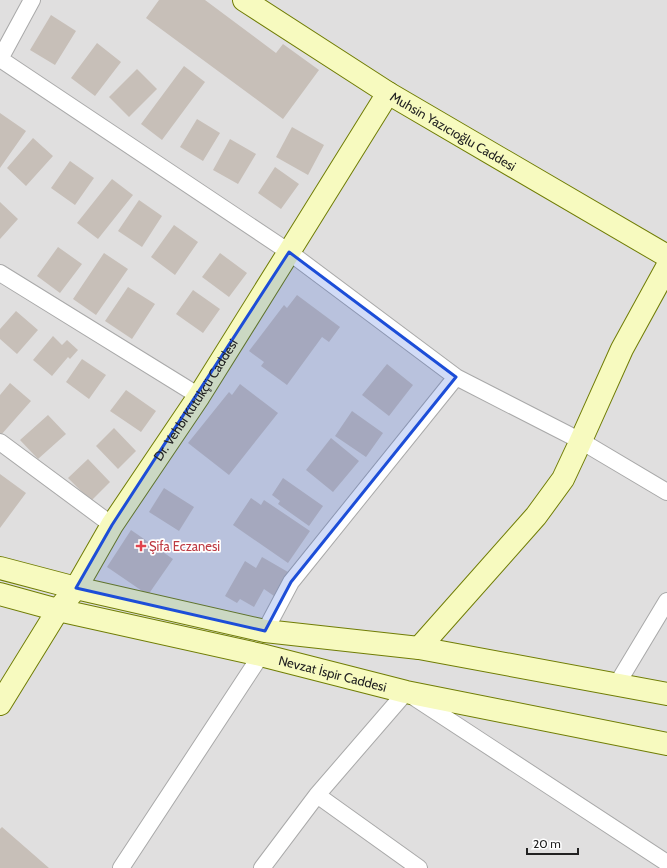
<svg xmlns="http://www.w3.org/2000/svg" width="667" height="868" viewBox="0 0 667 868" font-family="Cabin,sans-serif">
<style>
.residential{fill:#e0dfdf}
.building{fill:#c7bfb8}
.lines{fill:none;stroke-linecap:round;stroke-linejoin:round}
.street-casing{stroke:#a9a9a9;stroke-width:18}
.secondary-casing{stroke:#707d05;stroke-width:24}
.street{stroke:#fff;stroke-width:16}
.secondary{stroke:#f7fabf;stroke-width:22}
.marked{fill:#1d4ed8;fill-opacity:0.2;stroke:#1d4ed8;stroke-width:3;stroke-linejoin:round}
.health-dot{fill:#e0444e;stroke:#fff;stroke-width:1.5}
.labels{text-anchor:middle;dominant-baseline:central;stroke-width:3.5;stroke-linejoin:round;paint-order:stroke}
.street-label{font-size:13px;fill:#222;stroke:#fff}
.health-label{font-size:13px;fill:#be3a42;stroke:#fff;text-anchor:start}
</style>
<rect width="100%" height="100%" fill="#f2efe9"/>
<!-- residential -->
<path class="residential" d="M0,0H667V868H0Z"/>
<!-- building -->
<path class="building" d="M159,0H205L276,53L283,44L319,70L283,119L146,18Z
M51,15L76,31L55,65L30,50Z
M97,43L121,62L95,96L71,78Z
M184,66L205,82L162,140L141,124Z
M137,69L157,89L129,117L109,97Z
M0,113L26,131L0,168Z
M197,119L220,133L203,161L180,147Z
M292,127L324,145L308,175L276,157Z
M33,138L53,156L26,186L7,168Z
M230,139L256,154L238,184L213,170Z
M70,161L94,178L75,205L51,188Z
M275,167L299,184L281,209L258,193Z
M112,179L133,195L98,239L77,223Z
M139,200L162,216L142,247L118,231Z
M0,202L18,219L0,239Z
M174,225L198,242L175,275L151,257Z
M58,247L82,264L60,293L37,276Z
M104,253L128,269L96,315L73,299Z
M220,253L247,273L229,297L202,277Z
M128,287L155,304L132,339L105,321Z
M193,290L220,309L203,333L176,314Z
M297,295L340,327L329,342L322,337L287,385L261,366L264,362L249,351L284,305L287,308Z
M16,311L38,330L17,354L0,339V329Z
M53,336L62,345L67,340L78,350L70,359L68,357L52,376L33,360Z
M82,359L106,375L89,399L66,382Z
M387,364L413,385L389,416L362,395Z
M10,383L31,401L1,435L0,434V395Z
M240,384L278,413L229,475L188,443L229,392L232,395Z
M126,390L156,411L141,432L110,411Z
M352,411L383,433L366,457L335,436Z
M48,415L66,434L38,459L20,440Z
M114,428L136,451L118,469L96,446Z
M331,438L359,461L333,492L306,470Z
M88,459L110,482L91,501L68,478Z
M0,474L26,493L0,528Z
M283,478L323,506L309,526L278,504L280,501L272,495Z
M164,488L194,507L179,531L149,512Z
M251,498L261,505L264,500L310,531L288,563L233,525Z
M131,530L173,559L148,595L107,567Z
M262,557L288,572L274,596L264,589L254,607L240,599L237,603L225,596L245,561L256,568Z
M2,827L49,868H0V829Z"/>
<g class="lines">
<!-- street casing -->
<g class="street-casing">
<path id="street" d="M0,59L289,252L456,377L581,441L667,492
M0,59L32,0
M0,273L199,396
M0,442L112,525
M265,631L291,582L456,377
M617,684L667,601
M317,795L419,868
M121,868L261,655
M262,868L317,795L406,692L667,863"/>
</g>
<!-- secondary casing -->
<g class="secondary-casing">
<g id="secondary">
<path id="s1" d="M244,0L388,93L667,256"/>
<path d="M0,568L76,588L265,631L419,648L667,694"/>
<path id="s2" d="M0,594L58,610L261,655L406,692L667,744"/>
<path d="M419,648L536,516L563,479L578,447L622,349L667,267"/>
<path id="s3" d="M0,704L58,610L76,588L112,525L199,396L289,252L388,93"/>
</g>
</g>
<!-- street -->
<use href="#street" class="street"/>
<!-- secondary -->
<use href="#secondary" class="secondary"/>
</g>
<!-- marked area -->
<path class="marked" d="M289,252L456,377L291,582L265,631L76,588L112,525Z"/>
<!-- markers -->
<path class="health-dot" d="M139 540h4v4h4v4h-4v4h-4v-4h-4v-4h4z"/>
<g class="labels">
<!-- street labels -->
<g class="street-label">
<text stroke="none"><textPath href="#s1" startOffset="247">Muhsin Yazıcıoğlu Caddesi</textPath></text>
<text stroke="none"><textPath href="#s3" startOffset="362">Dr. Vehbi Kütükçü Caddesi</textPath></text>
<text stroke="none"><textPath href="#s2" startOffset="342">Nevzat İspir Caddesi</textPath></text>
</g>
<!-- health labels -->
<g class="health-label">
<text x="149" y="546">Şifa Eczanesi</text>
</g>
</g>
<!-- scale -->
<path d="M527 848v6h51v-6" fill="none" stroke="#222222" stroke-width="2"/>
<text x="533" y="848" font-size="12" fill="#222222" stroke="#ffffff" stroke-width="3" paint-order="stroke">20 m</text>
</svg>
